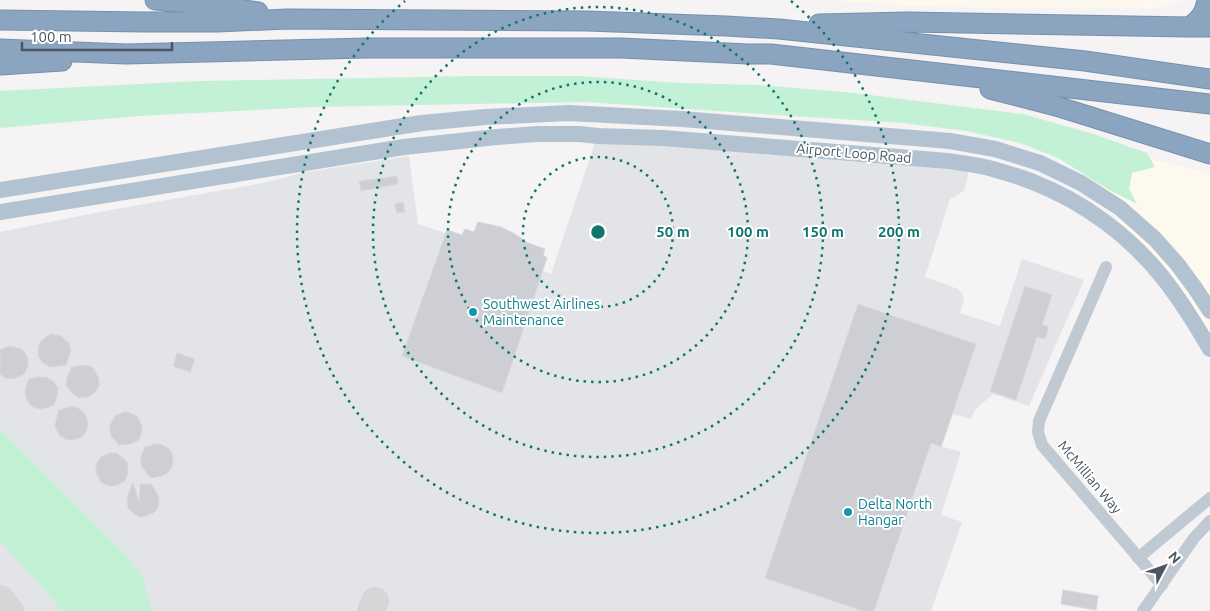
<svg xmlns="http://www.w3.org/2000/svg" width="1210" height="611" viewBox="0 0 1210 611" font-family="Ubuntu,sans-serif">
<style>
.commercial{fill:#fdf9ef}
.airport{fill:#e2e4e7}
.green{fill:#c3f1d5}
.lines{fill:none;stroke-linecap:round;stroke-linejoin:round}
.taxiway{stroke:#d5d6d8;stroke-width:28}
.building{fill:#cdcfd5;stroke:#d7d9de}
.highway-casing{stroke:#7690ad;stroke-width:21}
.minor{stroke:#c1cad2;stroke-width:12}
.major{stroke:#b3c2d1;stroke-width:16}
.highway{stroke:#8ba5c1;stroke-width:19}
.ring{fill:none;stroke:#0f766e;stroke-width:2.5;stroke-dasharray:2.5 5}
.culture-dot{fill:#0f9aa8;stroke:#fff;stroke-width:2}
.labels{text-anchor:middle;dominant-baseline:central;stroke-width:4;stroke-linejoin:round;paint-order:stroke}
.street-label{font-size:14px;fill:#4a5661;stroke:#fff}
.culture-label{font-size:14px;fill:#0d838f;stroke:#fff;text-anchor:start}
.centre{fill:#0f766e;stroke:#fff;stroke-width:2.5}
.ring-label{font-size:15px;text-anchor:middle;font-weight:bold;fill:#0f766e;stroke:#fff;stroke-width:4;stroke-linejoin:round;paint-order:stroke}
</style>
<rect width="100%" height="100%" fill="#f5f3f3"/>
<!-- commercial -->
<path class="commercial" d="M825,0H1184L1153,8L934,7Z
M1079,142L1210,173V338L1128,244Z"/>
<!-- airport -->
<path class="airport" d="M595,143L651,145L969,171L964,191L950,199L925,277L958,289L962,294L964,299L960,313L1000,326L1022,259L1084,280L1029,406L993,394L975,410L971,419L952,414L941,446L961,452L941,515L962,522L931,611H0V232L100,212L263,183L306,172L409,156L418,224L445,233L447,230L462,235L465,229L476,233V225L479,222L501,227L515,234L523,240L522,241L545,249L543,255L547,258L542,271L551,274Z"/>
<!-- green -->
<path class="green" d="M476,76H579L679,83L759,85L854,93L1023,114L1093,134L1147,153L1155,167L1132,173L1129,189L1137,204L1111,191L1058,158L1020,143L966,131L903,123L747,113L585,102L312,107L140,116L0,128V91L200,81Z
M0,429L131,560L143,579L152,611H60L54,601L0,540Z"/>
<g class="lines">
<!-- taxiway -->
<path class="taxiway" d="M0,599L10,611
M371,611L375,601"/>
</g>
<!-- building -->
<path class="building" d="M397,176L398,184L361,191L359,181Z
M403,202L405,212L397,213L395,204Z
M478,222L501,227L515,234L528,243L545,249L543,255L547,258L502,393L402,356L447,230L462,235L465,229L474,232Z
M1025,286L1052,295L1042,325L1049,327L1045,339L1037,337L1016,400L990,391Z
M858,304L976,344L941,447L931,443L874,611H863L765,578Z
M52,334L61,336L69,343L71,349L70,354L66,365L50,367L43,363L38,356V347L40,342L47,336Z
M9,346L19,348L23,350L28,358V366L24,374L16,378L11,379L5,378L0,374V350Z
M177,353L195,359L190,372L173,366Z
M80,365L90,366L94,369L99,379V385L97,390L93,394L88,397L79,398L72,393L66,386L67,378L71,368Z
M37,377H46L53,381L58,388L57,397L54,405L46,408L41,409L35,408L30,405L27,400L25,395V389L29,379Z
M69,407H77L83,412L86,416L88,422V427L85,433L82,437L76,439L71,440L65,439L60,436L57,431L55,426L56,420L59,410Z
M124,412H128L137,416L142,426V432L139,440L131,444L119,445L111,436L110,430V425L115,416Z
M155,444H160L168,448L172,453L173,458V464L171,469L167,473L162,476L150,478L141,465V456L145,447Z
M110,453H117L123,458L127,462L128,468V473L125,481L117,485L111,486L106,485L101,482L98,477L96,472V466L98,461L101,457Z
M133,482L139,502L140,484H151L157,493L159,498V504L157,509L153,513L144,517H138V516L132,512L128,508L127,502V497Z
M1063,590L1098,596L1096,610L1061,604Z"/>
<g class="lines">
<!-- highway casing -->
<g class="highway-casing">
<path id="highway" d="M155,0L204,4L258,12
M0,20L145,22H217L288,19L587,21L726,26L779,29L1085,61L1210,79
M819,24L908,22L1189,27H1210
M1189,27C1200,20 1205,13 1207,0
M0,49L126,54L366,48H621L748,54H771L1210,104
M0,65L62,61
M990,89L1056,106L1210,154"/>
</g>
<!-- minor -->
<path class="minor" d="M1106,267L1039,421L1038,432L1042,445L1162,585
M1138,558L1210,498
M1143,611L1194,538L1210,521"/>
<!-- major -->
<path class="major" d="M0,190L422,123L485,117L569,113L682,119L950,141L995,149L1040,163L1081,183L1120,208L1155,239L1178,265L1195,288L1210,311
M0,212L404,147L497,137L537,134H579L598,136L663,138L948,161C963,163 979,165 993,169C1006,173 1021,177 1033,182C1084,202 1130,236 1164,279C1181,301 1196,325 1210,349"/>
<!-- highway -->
<use href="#highway" class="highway"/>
</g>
<!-- distance rings -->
<g class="ring">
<circle cx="598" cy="232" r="75"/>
<circle cx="598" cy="232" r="150"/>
<circle cx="598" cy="232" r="225"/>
<path d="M791 1A301 301 0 1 1 405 1"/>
</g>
<!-- markers -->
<g class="culture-dot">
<circle cx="473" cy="312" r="5"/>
<circle cx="848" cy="512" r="5"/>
</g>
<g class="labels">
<!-- street labels -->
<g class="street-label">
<text transform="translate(854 153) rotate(5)">Airport Loop Road</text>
<text transform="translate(1090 477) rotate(50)">McMillian Way</text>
</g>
<!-- culture labels -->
<g class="culture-label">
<text x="483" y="304">Southwest Airlines<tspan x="483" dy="16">Maintenance</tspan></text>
<text x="858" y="504">Delta North<tspan x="858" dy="16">Hangar</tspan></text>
</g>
</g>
<circle cx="598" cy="232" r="8" class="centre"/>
<g class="ring-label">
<text x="673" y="237">50 m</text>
<text x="748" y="237">100 m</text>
<text x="823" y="237">150 m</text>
<text x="899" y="237">200 m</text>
</g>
<!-- north arrow -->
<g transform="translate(1165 566) rotate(49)" stroke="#ffffff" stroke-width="4" paint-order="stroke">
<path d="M0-4L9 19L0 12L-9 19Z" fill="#4a5661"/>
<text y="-8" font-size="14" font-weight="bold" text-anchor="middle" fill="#4a5661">N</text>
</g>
<!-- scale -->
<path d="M22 42v8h150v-8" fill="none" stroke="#4a5661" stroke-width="2.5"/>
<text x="30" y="42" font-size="15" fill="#4a5661" stroke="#ffffff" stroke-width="4" paint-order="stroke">100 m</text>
</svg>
